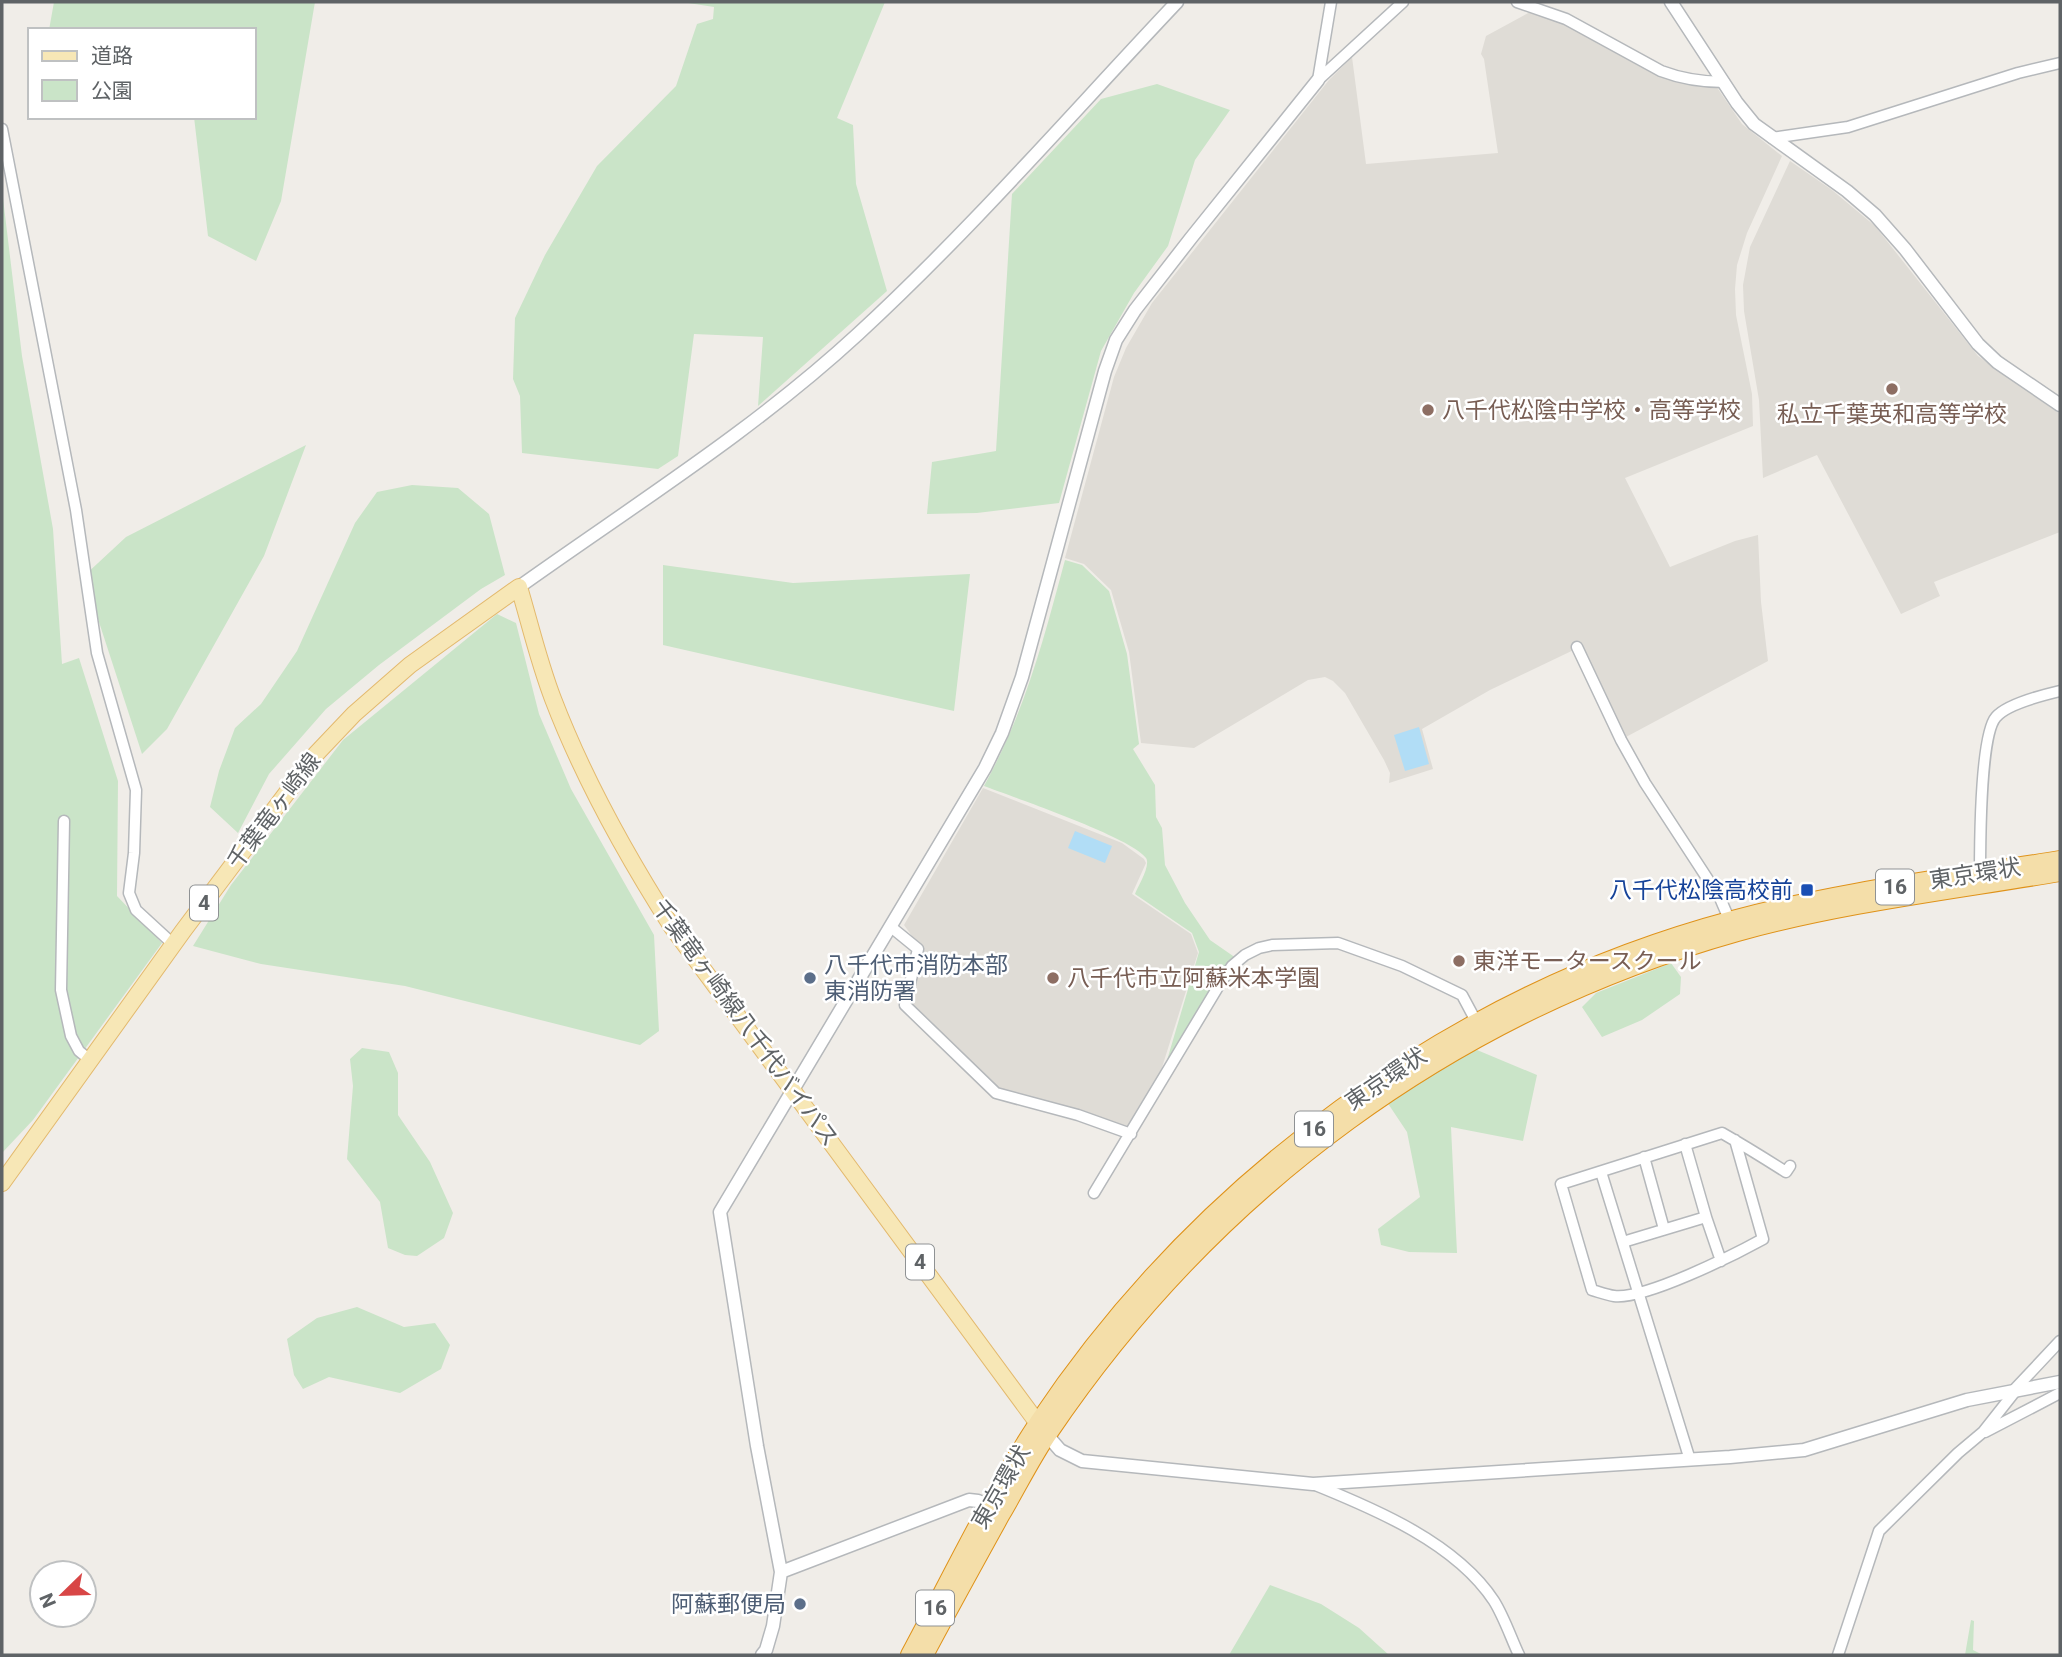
<svg xmlns="http://www.w3.org/2000/svg" width="2062" height="1657" viewBox="0 0 2062 1657" font-family="Roboto,'Noto Sans JP',sans-serif">
<style>
.education{fill:#dfdcd6}
.green{fill:#cae4c8}
.water{fill:#b1ddf6}
.lines{fill:none;stroke-linecap:round;stroke-linejoin:round}
.minor-casing{stroke:#b5b8bb;stroke-width:13}
.tertiary-casing{stroke:#b5b8bb;stroke-width:15}
.primary-casing{stroke:#e3b96d;stroke-width:18}
.trunk-casing{stroke:#df9219;stroke-width:20}
.minor{stroke:#fff;stroke-width:10}
.tertiary{stroke:#fff;stroke-width:12}
.primary{stroke:#f7e7b6;stroke-width:16}
.trunk{stroke:#f4dea9;stroke-width:18}
.education-dot{fill:#8d6e63;stroke:#fff;stroke-width:2.5}
.transit-dot{fill:#1a4fb4;stroke:#fff;stroke-width:2.5}
.service-dot{fill:#5c6f8a;stroke:#fff;stroke-width:2.5}
.labels{text-anchor:middle;dominant-baseline:central;stroke-width:5;stroke-linejoin:round;paint-order:stroke}
.shield{fill:#fff;stroke:#8f9294;stroke-width:2}
.shield-label{font-size:21px;font-weight:bold;fill:#5f6366}
.education-label{font-size:23px;fill:#785e54;stroke:#fff;text-anchor:start}
.street-label{font-size:23px;fill:#5f6366;stroke:#fff}
.transit-label{font-size:23px;fill:#164399;stroke:#fff;text-anchor:end}
.service-label{font-size:23px;fill:#4e5e75;stroke:#fff;text-anchor:start}
</style>
<rect width="100%" height="100%" fill="#f0ede8"/>
<!-- education -->
<path class="education" d="M1532,11L1571,26L1591,39L1661,75L1716,86L1742,124L1782,156L1747,233L1737,265L1735,289L1736,315L1752,394L1753,426L1625,478L1670,567L1735,541L1758,535L1761,602L1768,661L1626,737L1582,646L1490,690L1422,729L1433,769L1389,783L1390,773L1384,760L1345,693L1333,681L1325,677L1308,680L1194,748L1141,743L1129,652L1111,590L1084,564L1065,558L1114,377L1126,348L1152,303L1329,80L1352,57L1366,164L1498,153L1484,59L1481,54L1486,36Z
M1790,161L1832,190L1875,226L1978,356L2060,414V532L1934,582L1940,596L1901,614L1817,455L1763,478L1759,400L1744,311L1743,285L1750,247Z
M983,788L1122,843L1144,859L1146,863L1132,894L1191,934L1198,953L1159,1077L1129,1129L1000,1091L910,1003L917,943L904,925Z"/>
<!-- green -->
<path class="green" d="M54,2H315L281,201L256,261L208,236L194,117H254V30H49Z
M682,2H885L837,118L853,125L856,184L887,291L758,406L763,337L694,334L678,456L658,469L522,453L520,396L513,379L515,318L545,255L597,166L676,86L697,24L713,19L714,7Z
M1157,84L1230,110L1195,160L1168,246L1134,293L1101,351L1059,503L977,513L927,514L932,462L996,451L1012,194L1101,99Z
M2,190L22,356L53,529L62,664L79,658L118,781L117,896L162,943L33,1120L2,1153Z
M306,445L264,556L167,729L142,754L84,576L126,537Z
M412,485L458,488L489,514L505,575L481,589L379,665L326,709L269,774L238,833L210,807L219,771L235,728L261,704L297,651L355,523L377,492Z
M1065,560L1082,565L1109,591L1127,654L1139,744L1133,749L1155,785L1156,817L1162,828L1165,865L1185,903L1210,940L1236,958L1165,1067L1199,952L1192,933L1135,894C1138,886 1151,866 1146,858C1133,838 1013,797 984,786C1025,711 1043,642 1065,560Z
M663,565L793,583L970,574L954,711L663,645Z
M497,614L516,623L539,714L571,789L654,935L659,1031L640,1045L405,986L261,964L193,946L231,885L343,740Z
M1671,963L1681,977L1680,994L1642,1020L1602,1037L1582,1007L1596,993Z
M362,1048L389,1052L398,1073V1115L430,1162L453,1213L444,1238L417,1256L405,1255L388,1248L380,1202L347,1159L353,1086L350,1059Z
M1477,1050L1537,1075L1523,1141L1451,1127L1457,1253L1409,1252L1381,1245L1378,1229L1420,1197L1407,1132L1387,1102L1456,1058Z
M357,1307L404,1327L435,1323L450,1345L441,1369L400,1393L329,1377L303,1389L294,1375L287,1339L317,1318Z
M1270,1585L1321,1604L1359,1628L1389,1655H1229Z
M1971,1620L1974,1621L1973,1650L1983,1655H1965Z"/>
<!-- water -->
<path class="water" d="M1419,727L1429,764L1405,771L1394,735Z
M1075,831L1112,846L1105,863L1068,848Z"/>
<g class="lines">
<!-- minor casing -->
<g class="minor-casing">
<path id="minor" d="M1517,2L1566,19L1661,71C1682,79 1702,82 1724,82
M1318,80L1403,2
M1318,80L1331,2
M2,129L76,510L97,653L136,790L134,853L129,893L136,910L173,944
M1772,138L1848,127L2018,73L2060,63
M1577,647L1621,740L1645,783L1720,898L1732,926
M64,821L61,990L71,1036L79,1051L90,1060
M1980,876C1980,848 1980,735 1996,717C2007,704 2043,695 2060,691
M891,927L918,949L905,1005L996,1093L1078,1115L1131,1134
M1735,1140L1763,1239C1734,1255 1644,1300 1614,1296C1607,1295 1599,1292 1592,1290L1561,1184L1722,1133C1743,1145 1764,1158 1786,1172L1790,1166
M1685,1144L1706,1217
M1644,1157L1664,1229
M1601,1172L1690,1460
M1094,1193L1221,982L1232,966L1245,955L1259,948L1272,945L1338,943L1402,966L1462,995L1477,1023
M1623,1242L1706,1217L1721,1261
M2014,1390L2060,1341
M1985,1432L2060,1393
M1313,1484C1375,1509 1456,1543 1494,1601C1504,1617 1511,1638 1519,1655
M1838,1655L1879,1531L1958,1453L1983,1432L2017,1389"/>
</g>
<!-- tertiary casing -->
<g class="tertiary-casing">
<path id="tertiary" d="M1671,2L1737,103L1754,124L1847,191L1875,215L1905,249L1978,344L1997,362L2060,405
M519,587C634,505 754,430 858,334C971,230 1072,113 1177,2
M1047,1435L1060,1450L1082,1461L1313,1484L1730,1457L1804,1450L1967,1400L2060,1382
M781,1572L969,1500L978,1501L989,1506
M762,1655L766,1650L773,1626L781,1572L757,1446L720,1212L985,768L1002,733L1022,677L1105,371L1116,340L1135,310L1191,238L1318,80"/>
</g>
<!-- primary casing -->
<g class="primary-casing">
<path id="primary" d="M2,1183L183,931L316,754L354,714L410,665L519,587C530,624 539,663 553,699C584,780 626,855 672,927L1045,1433"/>
</g>
<!-- trunk casing -->
<g class="trunk-casing">
<path id="trunk" d="M910,1655C952,1577 990,1496 1039,1422C1200,1181 1452,995 1733,920C1840,891 1951,878 2060,860
M924,1655C949,1608 975,1561 1001,1514C1017,1487 1031,1458 1049,1432C1214,1188 1453,1012 1737,932C1842,903 1953,890 2060,872"/>
</g>
<!-- minor -->
<use href="#minor" class="minor"/>
<!-- tertiary -->
<use href="#tertiary" class="tertiary"/>
<!-- primary -->
<use href="#primary" class="primary"/>
<!-- trunk -->
<use href="#trunk" class="trunk"/>
</g>
<!-- markers -->
<g class="education-dot">
<circle cx="1892" cy="389" r="7"/>
<circle cx="1428" cy="410" r="7"/>
<circle cx="1459" cy="961" r="7"/>
<circle cx="1053" cy="978" r="7"/>
</g>
<rect class="transit-dot" x="1800" y="883" width="14" height="14" rx="3.5"/>
<g class="service-dot">
<circle cx="810" cy="978" r="7"/>
<circle cx="800" cy="1604" r="7"/>
</g>
<g class="labels">
<!-- shield labels -->
<g class="shield">
<rect x="1876" y="869.5" width="38" height="35" rx="5"/>
<rect x="190" y="885.5" width="28" height="35" rx="5"/>
<rect x="1295" y="1111.5" width="38" height="35" rx="5"/>
<rect x="906" y="1244.5" width="28" height="35" rx="5"/>
<rect x="916" y="1590.5" width="38" height="35" rx="5"/>
</g>
<g class="shield-label">
<text x="1895" y="887">16</text>
<text x="204" y="903">4</text>
<text x="1314" y="1129">16</text>
<text x="920" y="1262">4</text>
<text x="935" y="1608">16</text>
</g>
<!-- education labels -->
<g class="education-label">
<text x="1442" y="410">八千代松陰中学校・高等学校</text>
<text x="1892" y="414" text-anchor="middle">私立千葉英和高等学校</text>
<text x="1473" y="961">東洋モータースクール</text>
<text x="1067" y="978">八千代市立阿蘇米本学園</text>
</g>
<!-- street labels -->
<g class="street-label">
<text transform="translate(274 811) rotate(-53)">千葉竜ヶ崎線</text>
<text transform="translate(1975 874) rotate(-9)">東京環状</text>
<text transform="translate(745 1023) rotate(54)">千葉竜ヶ崎線八千代バイパス</text>
<text transform="translate(1386 1079) rotate(-34)">東京環状</text>
<text transform="translate(1001 1487) rotate(-60)">東京環状</text>
</g>
<!-- transit labels -->
<g class="transit-label">
<text x="1793" y="890">八千代松陰高校前</text>
</g>
<!-- service labels -->
<g class="service-label">
<text x="824" y="965">八千代市消防本部<tspan x="824" dy="26">東消防署</tspan></text>
<text x="786" y="1604" text-anchor="end">阿蘇郵便局</text>
</g>
</g>
<!-- border -->
<rect width="2062" height="1657" fill="none" stroke="#5f6366" stroke-width="7"/>
<!-- legend -->
<rect x="28" y="28" width="228" height="91" fill="#ffffff" stroke="#bfc1c2" stroke-width="2"/>
<rect x="42" y="51" width="35" height="10" fill="#f7e7b6" stroke="#bfc1c2" stroke-width="2"/>
<text x="91" y="63" font-size="21" fill="#5f6366">道路</text>
<rect x="42" y="80" width="35" height="21" fill="#cae4c8" stroke="#bfc1c2" stroke-width="2"/>
<text x="91" y="98" font-size="21" fill="#5f6366">公園</text>
<!-- north arrow -->
<g transform="translate(63 1594) rotate(247)"><circle r="33" fill="#ffffff" stroke="#bfc1c2" stroke-width="2"/>
<path d="M0-5L12 26L0 18L-12 26Z" fill="#d84646"/>
<text y="-10" font-size="19" font-weight="bold" text-anchor="middle" fill="#5f6366">N</text>
</g>
</svg>
